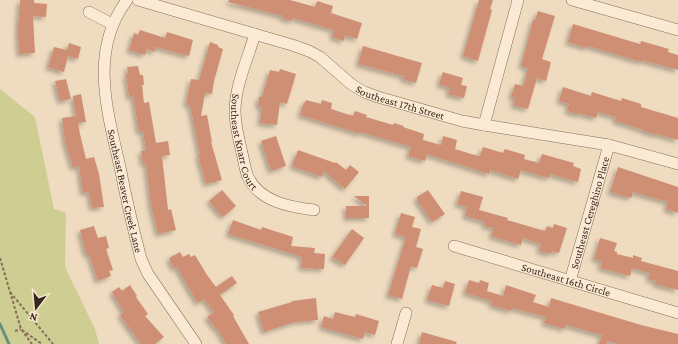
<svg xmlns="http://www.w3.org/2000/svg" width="678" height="344" viewBox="0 0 678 344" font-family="'Crimson Pro',serif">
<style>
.green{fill:#cece93}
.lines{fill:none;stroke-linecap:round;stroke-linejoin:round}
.stream{stroke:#6a8f81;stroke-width:3}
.building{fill:#cf8f74;filter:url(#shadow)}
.minor-casing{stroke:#896c57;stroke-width:12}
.path{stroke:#896c57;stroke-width:2;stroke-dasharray:3 2;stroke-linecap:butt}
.minor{stroke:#faead3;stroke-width:11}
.labels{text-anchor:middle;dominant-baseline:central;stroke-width:3;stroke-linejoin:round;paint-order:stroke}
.street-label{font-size:11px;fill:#38261c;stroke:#f7e7cf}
</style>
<defs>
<filter id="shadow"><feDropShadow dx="-3" dy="3" stdDeviation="2" flood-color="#0004"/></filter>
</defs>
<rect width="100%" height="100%" fill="#efdbc0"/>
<!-- green -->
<path class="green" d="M0,89L35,117L54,209L66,213L65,267L95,329L99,344H0Z"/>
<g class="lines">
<!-- stream -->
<path class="stream" d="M0,324L9,344"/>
</g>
<!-- building -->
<path class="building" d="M20,0H34V3L47,4L46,17L33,16L35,53L19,54L18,29Z
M229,0H290L315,7L317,1L333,6L331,13L362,23L357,39L345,35L344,41L332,37L334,30L293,18L292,21L282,18L283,16L228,2Z
M479,0H493L490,9L492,10L478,61L463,56Z
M538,11L555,16L542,59L551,62L546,81L537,78L528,109L513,105L515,98L511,97L515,84L523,86L528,68L521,66L533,20H535Z
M573,24L640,44L641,41L669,49L668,52L678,55V70L642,60V62L588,46L587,48L568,42Z
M140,30L165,38L167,32L193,40L189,56L156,47L155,52L147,49L145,55L129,50L134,33L138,35Z
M210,42L218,45V47L223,49L214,81L212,94L205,93L201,116L207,115L212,142H211L222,180L206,184L198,155H200L190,105L186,104L191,79L199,80Z
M69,43L81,47L78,59L68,56L64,72L48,67L54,47L67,50Z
M363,46L422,63L416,83L403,79L404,76L358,64Z
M138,66L140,75H143L144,85H142L144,103L149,102L156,143L168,141L170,155L162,156L168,210L171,209L176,230L158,234L151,205L146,163L143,164L141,151L146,150L143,131L139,132L133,96L129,97L126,74L128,73L127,67Z
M280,69L296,74L287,104L280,102L277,125L260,123L262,107L258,106L259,97H262L270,70L279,72Z
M443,72L463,78L461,85L467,86L464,98L448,94L450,88L439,84Z
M66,79L71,99L60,101L55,81Z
M563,87L591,96L592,92L621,101L622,98L641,104V107L678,118V140L657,134V135L644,131V130L615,121L616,117L598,112L596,118L579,113V115L567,111L569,104L559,101Z
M81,94L86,122L78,123L80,134L86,159L94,157L99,174L104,207L92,208L89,192L83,193L79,166L73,168L65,141L62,118L76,116L73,96Z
M306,100L321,104L322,100L332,103L331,109L353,116L355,111L367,115L366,117L393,125L394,123L404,126L403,127L424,134L423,140L441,145L443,136L457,140L455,149L471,154L480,156L483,147L503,153L505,149L525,155L524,159L539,163L542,154L574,163L573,166L581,169L578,182L550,174L549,178L521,170L518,179L490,170L489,174L427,154L425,161L408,156L411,147L361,132V134L300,115L304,102L305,103Z
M276,136L286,166L271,171L261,141Z
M298,150L335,163L336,162L346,170L350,165L359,172L345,189L324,171L322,177L292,166Z
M618,167L678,187V213L666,209L668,202L633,192L631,198L610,192Z
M222,190L236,206L223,217L209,201Z
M428,190L445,214L432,222L417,200V197Z
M461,191L483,197L479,210L508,218L507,220L545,231L547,226L553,228L554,224L567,228L559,253L552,251L551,254L539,251L541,244L523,238L521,245L491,236L494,228L484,226L485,222L465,216L467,207L457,204Z
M354,196H369V218H346V206H367Z
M401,213L415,217L412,227L421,229L416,247L423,249L417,268L411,266L402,299L388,295L406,237L395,234Z
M233,220L261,230L262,227L293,237L291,246L315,248L314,253L325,254L324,269L301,268L302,257L228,234Z
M94,226L98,238L106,236L109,248L106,249L113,270L109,271L111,276L98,281L89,254H86L80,230Z
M352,229L364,238L345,265L332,257Z
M600,238L617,243L614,251L617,252V254L633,258V255L642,258L641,261L678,271V290L655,284L656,281L648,279L650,273L632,268L630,276L600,268L602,261L594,259Z
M180,252L183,257L189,254L191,257L195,255L207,275L216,287L232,276L237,283L220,295L234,315L233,316L249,344H226L217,328L216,329L207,317L214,312L204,299L198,303L188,287L177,267L174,269L169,258Z
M469,280L479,283L480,280L489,283L487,291L503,296L506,285L536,295L533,302L549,307L551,298L641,325L678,334V344H617L608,341L607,344H599L602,335L566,325L565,329L544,323L546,317L512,308L511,311L491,305L492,301L465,293Z
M445,281L455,284L449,306L427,300L432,285L443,288Z
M130,285L137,296L136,297L148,314L145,316L164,337L155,344H141L120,315L124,312L112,292L119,287L122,291Z
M316,298L318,320L295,322L264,332L258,312L292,302V301Z
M335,312L355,317L356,314L379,321L375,335L365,332L363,339L321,327L324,316L333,319Z
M422,332L457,342L456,344H419Z"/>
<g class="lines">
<!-- minor casing -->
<g class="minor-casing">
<g id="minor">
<path id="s1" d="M127,0C89,51 107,110 120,167C126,198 133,228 141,259L148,274L196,344"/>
<path id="s2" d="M138,0L292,45L309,51L320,57L351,84L364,92L378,97L462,121L484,125L609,145L678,164"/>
<path d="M572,0L678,30"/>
<path d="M89,12L112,24"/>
<path id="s3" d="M255,34C248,58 235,86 235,111C235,126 239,139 242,153C244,161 245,170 248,177C260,202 290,207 314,210"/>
<path d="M484,125L518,0"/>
<path id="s4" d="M454,246L678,313"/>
<path id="s5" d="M570,281L609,145"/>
<path d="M397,344L406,313"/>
</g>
</g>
<!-- path -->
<path class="path" d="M0,258L21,329L32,344
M10,292L53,344
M22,330L42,344
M15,331L21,329"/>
<!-- minor -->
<use href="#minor" class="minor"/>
</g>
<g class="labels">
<!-- street labels -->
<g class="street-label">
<text stroke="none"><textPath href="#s2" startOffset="285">Southeast 17th Street</textPath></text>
<text stroke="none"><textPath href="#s3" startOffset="112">Southeast Knarr Court</textPath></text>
<text stroke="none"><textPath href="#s1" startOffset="198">Southeast Beaver Creek Lane</textPath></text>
<text stroke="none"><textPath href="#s5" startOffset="71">Southeast Cereghino Place</textPath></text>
<text stroke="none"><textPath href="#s4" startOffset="117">Southeast 16th Circle</textPath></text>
</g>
</g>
<!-- north arrow -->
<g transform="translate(36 308) rotate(196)" stroke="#f7e7cf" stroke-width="3" paint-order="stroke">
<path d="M0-3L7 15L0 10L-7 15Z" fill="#38261c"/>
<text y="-6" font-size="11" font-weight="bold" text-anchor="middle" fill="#38261c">N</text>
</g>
</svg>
